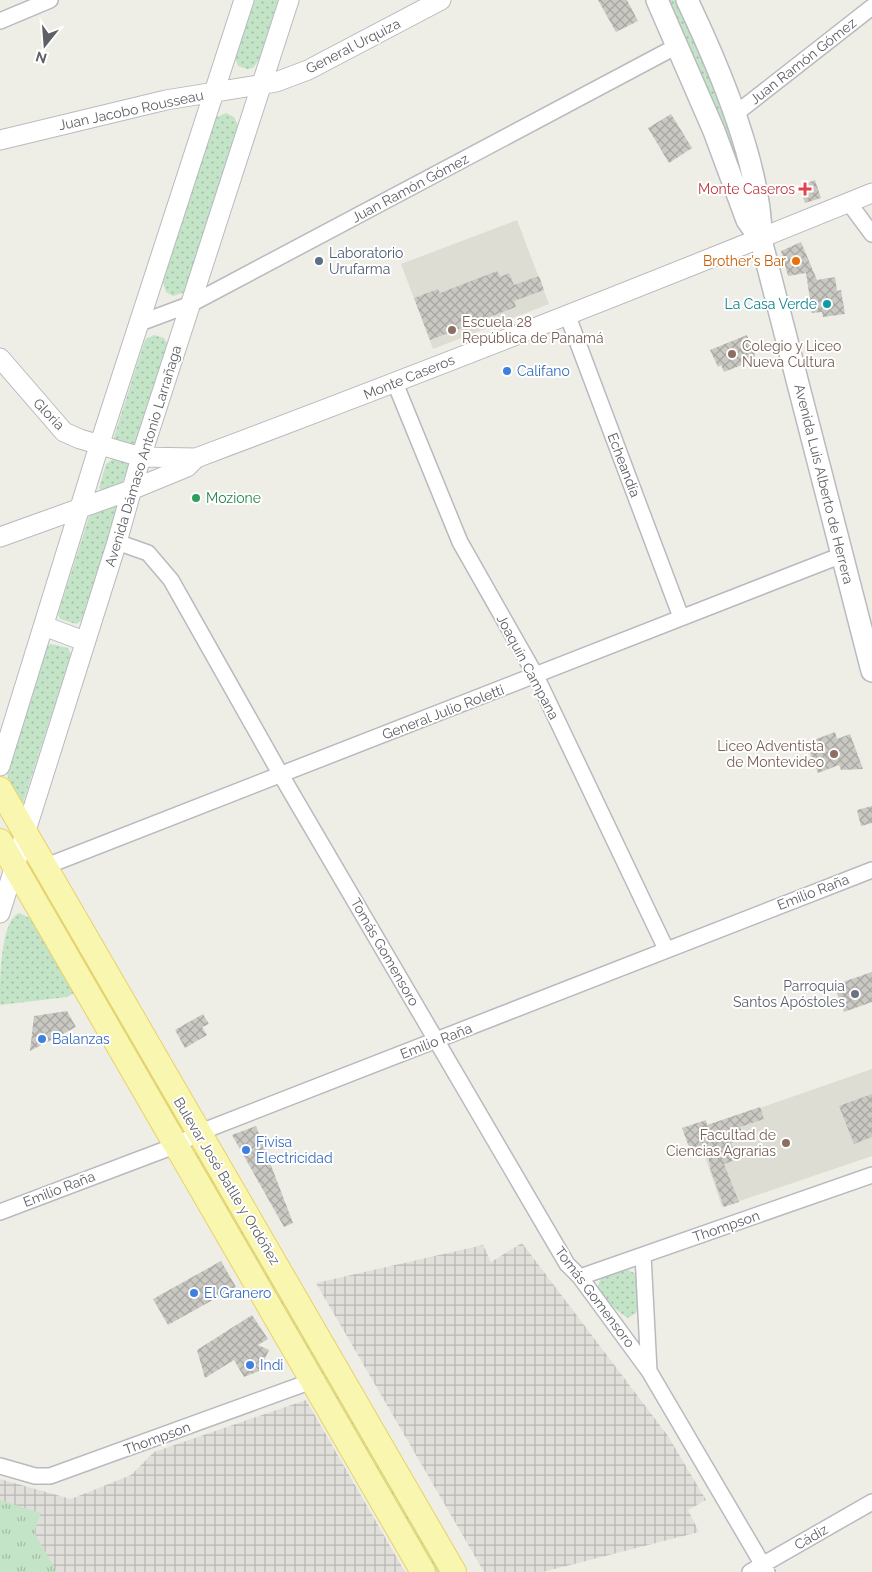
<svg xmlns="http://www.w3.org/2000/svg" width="872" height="1572" viewBox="0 0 872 1572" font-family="Raleway,sans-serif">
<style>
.industrial{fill:url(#industrial-grid)}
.education{fill:#deddd4}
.grass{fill:url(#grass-dots)}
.park{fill:url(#park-tufts)}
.building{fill:url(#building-cross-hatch)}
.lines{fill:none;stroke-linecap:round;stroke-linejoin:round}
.minor-casing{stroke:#b8babf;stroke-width:18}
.tertiary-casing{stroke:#b8babf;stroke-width:21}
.secondary-casing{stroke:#b9bbc0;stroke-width:24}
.primary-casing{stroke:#e8d266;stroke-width:26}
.minor{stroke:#fff;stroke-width:15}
.tertiary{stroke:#fff;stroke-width:19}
.secondary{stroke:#fff;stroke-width:21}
.primary{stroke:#f9f6b0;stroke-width:24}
.health-dot{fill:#e0444e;stroke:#fff;stroke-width:2}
.service-dot{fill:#5c6f8a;stroke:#fff;stroke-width:2}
.food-dot{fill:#e8710a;stroke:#fff;stroke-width:2}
.culture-dot{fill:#0f9aa8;stroke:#fff;stroke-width:2}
.education-dot{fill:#8d6e63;stroke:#fff;stroke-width:2}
.shop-dot{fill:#3f7fe0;stroke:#fff;stroke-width:2}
.leisure-dot{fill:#2e9e5b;stroke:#fff;stroke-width:2}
.worship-dot{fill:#6b7280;stroke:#fff;stroke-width:2}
.labels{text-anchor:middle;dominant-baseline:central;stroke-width:4;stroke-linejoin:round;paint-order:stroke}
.street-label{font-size:14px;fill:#5e6065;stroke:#fff}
.health-label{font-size:14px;fill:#be3a42;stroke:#fff;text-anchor:end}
.service-label{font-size:14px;fill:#4e5e75;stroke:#fff;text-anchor:start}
.food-label{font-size:14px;fill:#c56008;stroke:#fff;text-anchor:end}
.culture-label{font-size:14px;fill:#0d838f;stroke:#fff;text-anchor:end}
.education-label{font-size:14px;fill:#785e54;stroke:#fff;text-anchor:start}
.shop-label{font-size:14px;fill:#366cbe;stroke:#fff;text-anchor:start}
.leisure-label{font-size:14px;fill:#27864d;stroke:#fff;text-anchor:start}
.worship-label{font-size:14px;fill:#5b616d;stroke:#fff;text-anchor:end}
</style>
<defs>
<pattern id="industrial-grid" width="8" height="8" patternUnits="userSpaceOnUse" patternTransform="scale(1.25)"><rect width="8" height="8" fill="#e1dfda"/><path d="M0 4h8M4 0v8" fill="none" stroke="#bab8b4"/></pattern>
<pattern id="grass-dots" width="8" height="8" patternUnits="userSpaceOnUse" patternTransform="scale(1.25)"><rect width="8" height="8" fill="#c4e4c8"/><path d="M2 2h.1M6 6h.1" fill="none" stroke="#a2bca6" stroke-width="1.8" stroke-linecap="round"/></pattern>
<pattern id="park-tufts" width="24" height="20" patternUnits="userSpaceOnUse" patternTransform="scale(1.25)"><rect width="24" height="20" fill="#c4e4c8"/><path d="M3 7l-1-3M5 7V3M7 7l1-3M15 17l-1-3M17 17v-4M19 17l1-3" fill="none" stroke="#a2bca6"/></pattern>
<pattern id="building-cross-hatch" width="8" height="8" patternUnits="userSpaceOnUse" patternTransform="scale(1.25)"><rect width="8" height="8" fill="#cac8c2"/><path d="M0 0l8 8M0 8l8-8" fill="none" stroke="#a7a6a1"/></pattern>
</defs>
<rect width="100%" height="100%" fill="#efeee6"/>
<!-- industrial -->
<path class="industrial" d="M522,1243L668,1436L706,1500L688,1510L699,1532L543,1572H484L316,1283L483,1245L491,1262Z
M306,1400L405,1572H0V1479L71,1499L131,1475L154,1452Z"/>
<!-- education -->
<path class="education" d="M517,220L549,304L433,349L401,264Z
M872,1069V1156L722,1207L696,1130Z"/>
<!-- grass -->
<path class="grass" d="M252,0H278L260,58L253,68L247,69L238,66L235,58Z
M665,0H675L703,51L723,104L748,191Z
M226,113L234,117L238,125L185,292L173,296L166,292L163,282L215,118Z
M154,335L164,338L168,345L136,445L133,446L114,439V437L144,343L146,339Z
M116,457L130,464C123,485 122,485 102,491L99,488L106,464Z
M115,505L117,510L81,621L76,624L60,619L58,614L89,517L93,511Z
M51,644L68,648L71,654L23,803L8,778L7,773L47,646Z
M30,862L183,1128L180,1130L27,865Z
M20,913L31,919L74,993L67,997L0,1005C0,983 0,918 20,913Z
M196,1152H199L443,1572H435L195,1157Z
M626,1269L636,1274L638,1308L636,1313L628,1318C618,1311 601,1300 597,1288L601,1278Z"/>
<!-- park -->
<path class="park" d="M0,1500L41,1513L34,1532L57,1572H0Z"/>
<!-- building -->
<path class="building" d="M598,0H627L638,21L616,32Z
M671,114L692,148L669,163L648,128Z
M815,180L821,198L805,203L799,186Z
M801,242L817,280L835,277L837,291L841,290L845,314L823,317L822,312L812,313L806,273L788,276L781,251Z
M497,271L500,277L509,273L514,285L539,276L544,290L514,301L516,307L430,340L414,298L438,289L440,293Z
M747,335L750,344L755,350L754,360L724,372L721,365L718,367L710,350Z
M835,732L837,739L850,734L863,769L841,770L839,765L818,773L806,743Z
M872,806V823L861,826L857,810Z
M872,972V1002L844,1012L834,985Z
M67,1011L76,1027L30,1051L34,1016Z
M203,1014L209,1024L202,1027L207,1035L185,1048L175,1030Z
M872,1094V1137L854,1144L839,1106Z
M760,1107L764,1119L740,1127L744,1138L731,1143L738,1159L724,1164L739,1202L724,1207L710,1168L708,1152L693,1158L682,1128L706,1120L707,1125Z
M256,1126L293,1223L284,1227L232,1135Z
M221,1261L236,1287L168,1325L153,1299Z
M252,1315L268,1339L258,1345L269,1350L259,1371L244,1377L234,1360L205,1378L197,1350Z"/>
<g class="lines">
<!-- minor casing -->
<g class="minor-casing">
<path id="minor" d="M0,21L50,0
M734,115L872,7
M849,203L872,234
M567,314L681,617
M140,323L191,304L677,46
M395,383L460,542L536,676L666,949
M117,542L148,553L171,580L281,775L567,1264L580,1277L649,1371L767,1572
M44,867L842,555
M0,1212L177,1145L198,1133L872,870
M643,1255L649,1371
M580,1277L872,1175
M0,1466L35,1476H50L312,1381
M750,1572L872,1502"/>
</g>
<!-- tertiary casing -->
<g class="tertiary-casing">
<path id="tertiary" d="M0,140L166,100L276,82L308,70L441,0
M0,358L64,432L80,439L141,457L196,458
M0,537L131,490L187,467L196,458C423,373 648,284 872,193
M44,626L84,641
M0,766L99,446L244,0
M0,913L117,542L141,457L289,0"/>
</g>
<!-- secondary casing -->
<g class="secondary-casing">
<path id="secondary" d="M657,0L714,131L747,220L761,240
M687,0C718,65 762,168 761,240L872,671"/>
</g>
<!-- primary casing -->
<g class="primary-casing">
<path id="primary" d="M0,789L454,1572
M0,841L423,1572"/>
</g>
<!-- minor -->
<use href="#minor" class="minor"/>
<!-- tertiary -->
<use href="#tertiary" class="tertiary"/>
<!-- secondary -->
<use href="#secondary" class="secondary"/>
<!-- primary -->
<use href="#primary" class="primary"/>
</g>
<!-- markers -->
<path class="health-dot" d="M802.5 181.5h5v5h5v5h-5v5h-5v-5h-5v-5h5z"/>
<circle class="service-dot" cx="319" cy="261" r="5"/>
<circle class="food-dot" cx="796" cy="261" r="5"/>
<circle class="culture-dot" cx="827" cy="304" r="5"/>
<g class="education-dot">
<circle cx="452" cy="330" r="5"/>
<circle cx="732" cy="354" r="5"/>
<circle cx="834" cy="754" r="5"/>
<circle cx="786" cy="1143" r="5"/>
</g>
<g class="shop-dot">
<circle cx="507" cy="371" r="5"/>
<circle cx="42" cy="1039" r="5"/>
<circle cx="246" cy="1150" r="5"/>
<circle cx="194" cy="1293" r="5"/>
<circle cx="250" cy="1365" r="5"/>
</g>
<circle class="leisure-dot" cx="196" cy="498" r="5"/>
<circle class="worship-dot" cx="855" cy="994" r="5"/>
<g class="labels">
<!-- street labels -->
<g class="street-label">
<text transform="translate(353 46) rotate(-27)">General Urquiza</text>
<text transform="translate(803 61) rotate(-38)">Juan Ramón Gómez</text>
<text transform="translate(131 110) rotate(-12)">Juan Jacobo Rousseau</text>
<text transform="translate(410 188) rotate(-28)">Juan Ramón Gómez</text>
<text transform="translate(409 377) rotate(-22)">Monte Caseros</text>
<text transform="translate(49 414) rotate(46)">Gloria</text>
<text transform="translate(143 456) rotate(-73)">Avenida Dámaso Antonio Larrañaga</text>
<text transform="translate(624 465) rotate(69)">Echeandía</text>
<text transform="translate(824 484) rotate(76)">Avenida Luis Alberto de Herrera</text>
<text transform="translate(528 667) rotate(62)">Joaquín Campana</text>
<text transform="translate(443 712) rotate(-21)">General Julio Roletti</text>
<text transform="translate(813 892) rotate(-21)">Emilio Raña</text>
<text transform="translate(385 952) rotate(60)">Tomás Gomensoro</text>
<text transform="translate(436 1041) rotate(-21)">Emilio Raña</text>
<text transform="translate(227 1181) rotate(59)">Bulevar José Batlle y Ordóñez</text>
<text transform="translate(59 1189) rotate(-21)">Emilio Raña</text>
<text transform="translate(726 1226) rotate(-19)">Thompson</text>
<text transform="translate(595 1297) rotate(53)">Tomás Gomensoro</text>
<text transform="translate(157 1438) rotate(-20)">Thompson</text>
<text transform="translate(811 1537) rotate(-30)">Cádiz</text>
</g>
<!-- health labels -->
<g class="health-label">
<text x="795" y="189">Monte Caseros</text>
</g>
<!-- service labels -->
<g class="service-label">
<text x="329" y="253">Laboratorio<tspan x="329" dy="16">Urufarma</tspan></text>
</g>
<!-- food labels -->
<g class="food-label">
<text x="786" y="261">Brother's Bar</text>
</g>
<!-- culture labels -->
<g class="culture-label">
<text x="817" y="304">La Casa Verde</text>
</g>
<!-- education labels -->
<g class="education-label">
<text x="462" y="322">Escuela 28<tspan x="462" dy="16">República de Panamá</tspan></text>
<text x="742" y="346">Colegio y Liceo<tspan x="742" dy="16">Nueva Cultura</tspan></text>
<text x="824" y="746" text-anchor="end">Liceo Adventista<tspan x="824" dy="16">de Montevideo</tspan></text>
<text x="776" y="1135" text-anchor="end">Facultad de<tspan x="776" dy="16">Ciencias Agrarias</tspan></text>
</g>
<!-- shop labels -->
<g class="shop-label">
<text x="517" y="371">Califano</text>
<text x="52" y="1039">Balanzas</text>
<text x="256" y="1142">Fivisa<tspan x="256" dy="16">Electricidad</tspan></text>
<text x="204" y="1293">El Granero</text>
<text x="260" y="1365">Indi</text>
</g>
<!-- leisure labels -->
<g class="leisure-label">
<text x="206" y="498">Mozione</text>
</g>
<!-- worship labels -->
<g class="worship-label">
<text x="845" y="986">Parroquia<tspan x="845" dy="16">Santos Apóstoles</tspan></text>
</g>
</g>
<!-- north arrow -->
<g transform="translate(45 45) rotate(197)" stroke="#ffffff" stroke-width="4" paint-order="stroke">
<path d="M0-4L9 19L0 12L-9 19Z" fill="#5e6065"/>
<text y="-8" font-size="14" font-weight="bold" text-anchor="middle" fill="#5e6065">N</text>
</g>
</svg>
